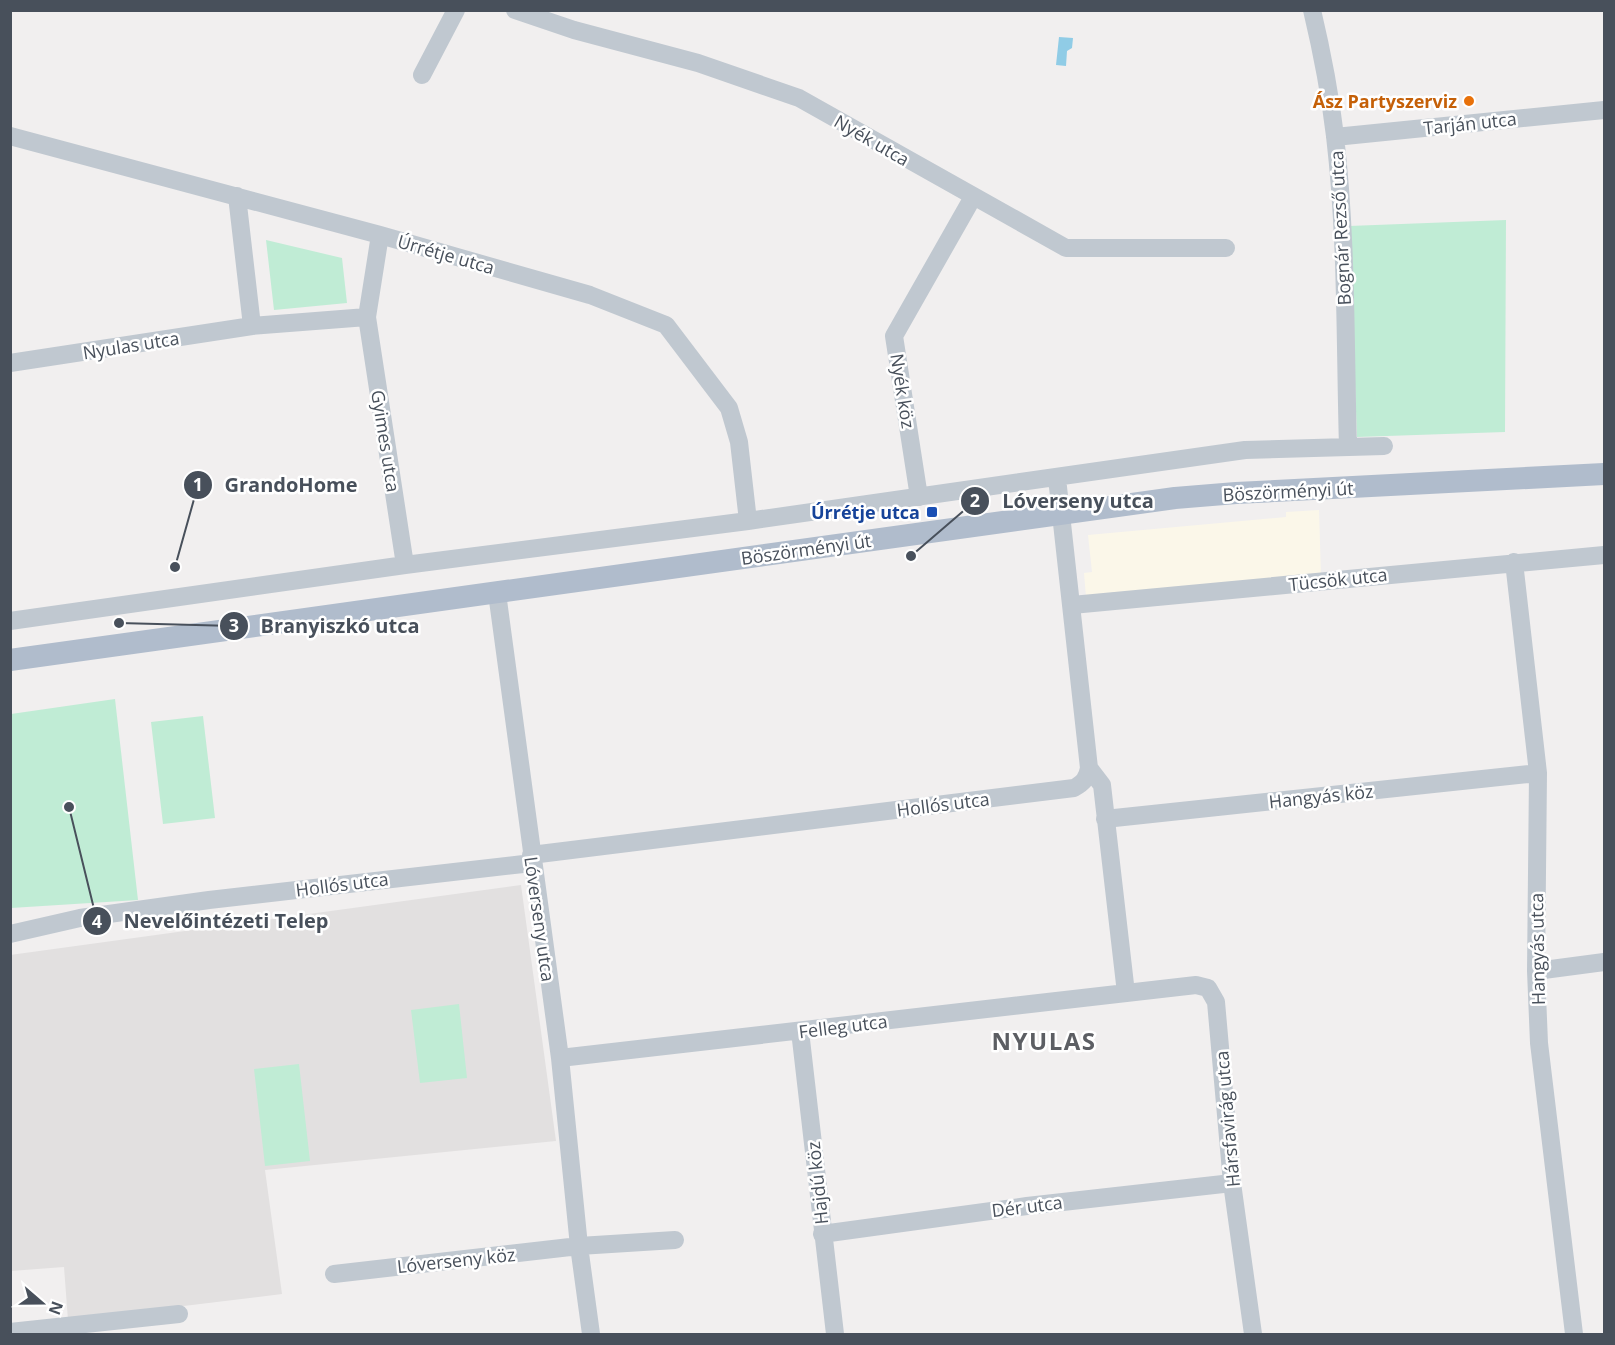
<svg xmlns="http://www.w3.org/2000/svg" width="1615" height="1345" viewBox="0 0 1615 1345" font-family="'Open Sans',sans-serif">
<style>
.commercial{fill:#fbf7e9}
.education{fill:#e2e0e0}
.green{fill:#c0ecd5}
.water{fill:#90cce6}
.lines{fill:none;stroke-linecap:round;stroke-linejoin:round}
.minor{stroke:#c0c8d0;stroke-width:18}
.major{stroke:#b0bccc;stroke-width:22}
.food-dot{fill:#e8710a;stroke:#fff;stroke-width:2}
.transit-dot{fill:#1a4fb4;stroke:#fff;stroke-width:2}
.labels{text-anchor:middle;dominant-baseline:central;stroke-width:5;stroke-linejoin:round;paint-order:stroke}
.food-label{font-size:18px;font-weight:bold;fill:#c56008;stroke:#fff;text-anchor:end}
.street-label{font-size:18px;fill:#48505b;stroke:#fff}
.transit-label{font-size:18px;font-weight:bold;fill:#164399;stroke:#fff;text-anchor:end}
.district-label{font-size:24px;font-weight:bold;letter-spacing:1.5px;fill:#5c5e63;stroke:#fff}
.leader{fill:none;stroke:#48505b;stroke-width:2}
.callout-dot{fill:#48505b;stroke:#fff;stroke-width:2}
.mark-label{font-size:18px;text-anchor:middle;font-weight:bold;fill:#fff}
.callout-label{font-size:20px;text-anchor:middle;font-weight:bold;fill:#48505b;stroke:#fff;stroke-width:5;stroke-linejoin:round;paint-order:stroke}
</style>
<rect width="100%" height="100%" fill="#f1efef"/>
<!-- commercial -->
<path class="commercial" d="M1319,510L1321,576L1086,597L1084,573L1092,572L1088,535L1286,517V512Z"/>
<!-- education -->
<path class="education" d="M521,885L556,1141L265,1170L282,1294L68,1320L64,1267L11,1271L10,955Z"/>
<!-- green -->
<path class="green" d="M1506,220L1505,432L1357,437L1349,226Z
M266,240L342,258L347,303L274,310Z
M115,699L138,900L11,908V714Z
M203,716L215,818L163,824L151,722Z
M459,1004L467,1078L420,1083L411,1010Z
M299,1064L310,1161L265,1166L254,1069Z"/>
<!-- water -->
<path class="water" d="M1059,37L1073,38L1072,48L1067,51L1066,66L1056,65Z"/>
<g class="lines">
<!-- minor -->
<path class="minor" d="M515,10L574,30L698,63L799,98L1066,248H1226
M1312,10C1322,52 1330,94 1335,136C1347,238 1345,345 1348,447
M422,75L456,10
M10,136L380,235L590,295L666,325L729,408L739,442L748,521
M1335,137L1604,110
M237,196L252,326
M380,235L367,317L405,565
M10,363L252,326L367,317
M919,497L894,336L973,197
M1514,562L1538,773L1536,971L1539,1043L1574,1334
M497,593L560,1058L579,1246L591,1334
M1072,605L1604,555
M10,621L405,565L748,521L1245,450L1384,446
M1089,768L1102,785L1126,993
M1105,819L1538,773
M531,855L1074,788C1083,783 1087,779 1089,768L1057,478
M10,934L80,918L209,900L532,863
M1536,971L1604,962
M800,1031L835,1334
M560,1058L1196,985L1208,988L1216,1002L1232,1183L1253,1334
M822,1234L1027,1206L1232,1183
M334,1274L579,1246L675,1240
M10,1332L179,1314"/>
<!-- major -->
<path class="major" d="M10,660L1175,498L1236,493L1604,474"/>
</g>
<!-- markers -->
<circle class="food-dot" cx="1469" cy="101" r="6"/>
<rect class="transit-dot" x="926" y="506" width="12" height="12" rx="3"/>
<g class="labels">
<!-- food labels -->
<g class="food-label">
<text x="1457" y="101">Ász Partyszerviz</text>
</g>
<!-- street labels -->
<g class="street-label">
<text transform="translate(1470 123) rotate(-6)">Tarján utca</text>
<text transform="translate(872 140) rotate(30)">Nyék utca</text>
<text transform="translate(1340 228) rotate(-93)">Bognár Rezső utca</text>
<text transform="translate(446 254) rotate(16)">Úrrétje utca</text>
<text transform="translate(131 345) rotate(-9)">Nyulas utca</text>
<text transform="translate(903 391) rotate(81)">Nyék köz</text>
<text transform="translate(386 441) rotate(81)">Gyimes utca</text>
<text transform="translate(1288 491) rotate(-3)">Böszörményi út</text>
<text transform="translate(806 549) rotate(-8)">Böszörményi út</text>
<text transform="translate(1338 579) rotate(-6)">Tücsök utca</text>
<text transform="translate(1321 796) rotate(-6)">Hangyás köz</text>
<text transform="translate(943 804) rotate(-7)">Hollós utca</text>
<text transform="translate(342 884) rotate(-7)">Hollós utca</text>
<text transform="translate(540 919) rotate(82)">Lóverseny utca</text>
<text transform="translate(1537 949) rotate(-91)">Hangyás utca</text>
<text transform="translate(843 1026) rotate(-7)">Felleg utca</text>
<text transform="translate(1227 1119) rotate(-95)">Hársfavirág utca</text>
<text transform="translate(817 1183) rotate(-96)">Hajdú köz</text>
<text transform="translate(1027 1206) rotate(-7)">Dér utca</text>
<text transform="translate(456 1260) rotate(-6)">Lóverseny köz</text>
</g>
<!-- transit labels -->
<g class="transit-label">
<text x="920" y="512">Úrrétje utca</text>
</g>
<!-- district labels -->
<g class="district-label">
<text x="1044" y="1040">NYULAS</text>
</g>
</g>
<!-- callouts -->
<path class="leader" d="M175 567L198 485M911 556L975 501M119 623L234 626M69 807L97 921"/>
<g class="callout-dot">
<circle cx="175" cy="567" r="6"/>
<circle cx="911" cy="556" r="6"/>
<circle cx="119" cy="623" r="6"/>
<circle cx="69" cy="807" r="6"/>
<circle cx="198" cy="485" r="15"/>
<circle cx="975" cy="501" r="15"/>
<circle cx="234" cy="626" r="15"/>
<circle cx="97" cy="921" r="15"/>
</g>
<g class="mark-label">
<text x="198" y="491">1</text>
<text x="975" y="507">2</text>
<text x="234" y="632">3</text>
<text x="97" y="928">4</text>
</g>
<g class="callout-label">
<text x="291" y="492">GrandoHome</text>
<text x="1078" y="508">Lóverseny utca</text>
<text x="340" y="633">Branyiszkó utca</text>
<text x="226" y="928">Nevelőintézeti Telep</text>
</g>
<!-- border -->
<rect width="1615" height="1345" fill="none" stroke="#48505b" stroke-width="24"/>
<!-- north arrow -->
<g transform="translate(42 1303) rotate(110)" stroke="#ffffff" stroke-width="4.5" paint-order="stroke">
<path d="M0-4.5L10 22L0 15L-10 22Z" fill="#48505b"/>
<text y="-9" font-size="16" font-weight="bold" text-anchor="middle" fill="#48505b">N</text>
</g>
</svg>
